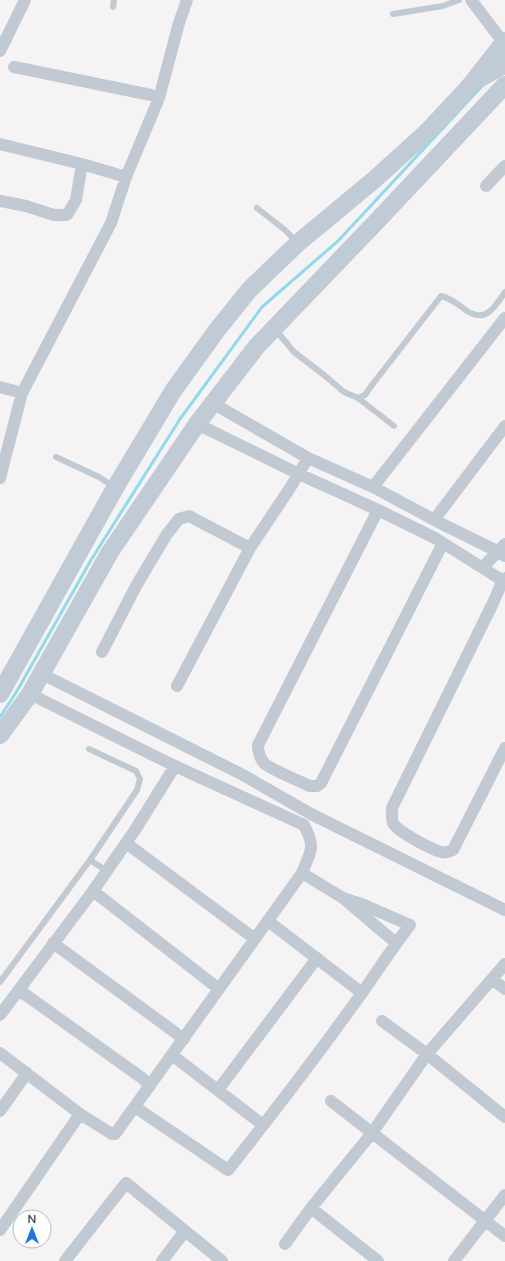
<svg xmlns="http://www.w3.org/2000/svg" width="505" height="1261" viewBox="0 0 505 1261" font-family="'Varela Round',sans-serif">
<style>
.lines{fill:none;stroke-linecap:round;stroke-linejoin:round}
.stream{stroke:#90daee;stroke-width:3}
.lane{stroke:#c1cad2;stroke-width:6}
.street{stroke:#c1cad2;stroke-width:12}
.secondary{stroke:#c1cbd6;stroke-width:18}
</style>
<rect width="100%" height="100%" fill="#f5f3f3"/>
<g class="lines">
<!-- stream -->
<path class="stream" d="M0,717L17,691L91,560L180,419L262,307L338,241L483,85"/>
<!-- lane -->
<path class="lane" d="M113,7L114,0
M393,14L443,6L459,0
M257,208L285,230L297,242
M275,329L294,352L324,375L344,392L358,398L365,395L372,385L441,296C450,298 456,303 463,308C484,325 494,309 505,292
M358,398L394,426
M56,457L99,477L114,487
M90,860L107,871
M0,982L90,860L137,790L140,779L136,771L89,749"/>
<!-- street -->
<path class="street" d="M471,0L504,43
M0,51L25,0
M14,67L151,95L159,98
M0,144L82,164L126,177
M486,186L505,166
M0,201L26,206L54,215H67L76,200L82,164
M0,387L22,393
M214,404L308,458L373,487L442,524L499,552L505,556
M197,424L299,474L378,510L435,538L505,582
M0,478L22,393L111,223L126,177L159,98L179,23L187,0
M373,487L505,318
M378,510L258,745C258,751 260,758 264,763C270,769 301,782 310,786H317L321,783L443,543
M434,520L505,426
M483,567L505,544
M505,578L503,580L493,603L392,808C392,813 391,818 393,823C398,832 431,849 441,852C445,853 449,852 453,850L505,748
M102,652L136,586L167,534L179,519L189,516L250,548
M42,674L243,775L311,814L505,910
M177,686L250,548L290,488L308,458
M126,843L255,939
M302,873L343,898L396,943
M93,891L219,989
M268,921L362,993
M53,943L184,1039
M492,979L505,989
M19,990L142,1078L150,1086
M0,1015L93,891L135,830L175,766
M382,1021L427,1054L505,1117
M0,1053L80,1114L112,1134H115L302,873C311,850 316,848 304,825L175,766L30,694
M172,1055L263,1125
M218,1090L317,958
M331,1101L505,1236
M135,1107L228,1170C274,1112 319,1053 362,993C378,970 393,947 410,925L364,905L343,898
M0,1111L27,1073
M311,1208L378,1261
M0,1230L80,1114
M285,1244L311,1208L372,1133L427,1054L505,964
M65,1261L126,1183L222,1261
M162,1261L185,1231
M454,1261L505,1195"/>
<!-- secondary -->
<path class="secondary" d="M479,79L500,67L505,65
M0,694L115,488L173,391L217,330L249,290L298,243L375,179L427,132L468,88L505,41
M0,735L30,694L110,552L197,424L257,346L377,221L505,85"/>
</g>
<!-- north arrow -->
<g transform="translate(32 1229)"><circle r="19" fill="#ffffff" stroke="#b7bbc0"/>
<path d="M0-3L7 15L0 10L-7 15Z" fill="#1a73e8"/>
<text y="-6" font-size="11" font-weight="bold" text-anchor="middle" fill="#4a5661">N</text>
</g>
</svg>
